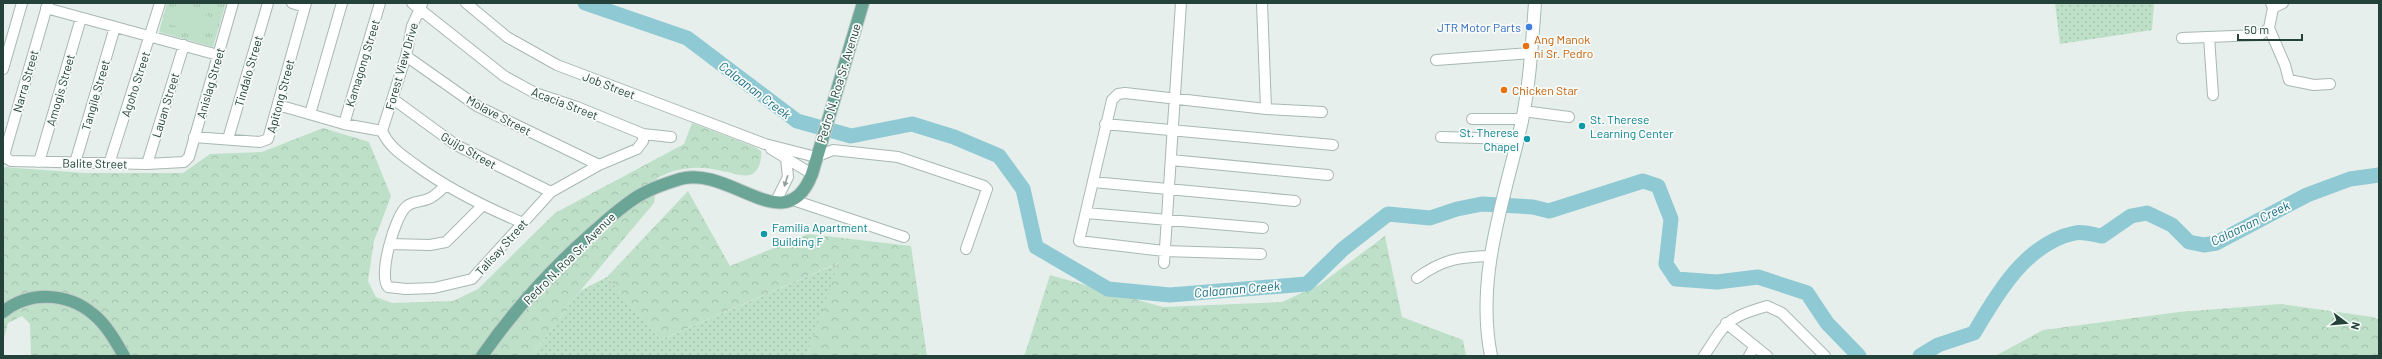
<svg xmlns="http://www.w3.org/2000/svg" width="2382" height="359" viewBox="0 0 2382 359" font-family="Barlow,sans-serif">
<style>
.grass{fill:url(#grass-dots)}
.forest{fill:url(#forest-crowns)}
.park{fill:url(#park-tufts)}
.pitch{fill:#bfe0c8}
.lines{fill:none;stroke-linecap:round;stroke-linejoin:round}
.river{stroke:#8ec9d4;stroke-width:15}
.minor-casing{stroke:#a8b8b2;stroke-width:12}
.secondary-casing{stroke:#a4bbb3;stroke-width:14}
.primary-casing{stroke:#c2cac8;stroke-width:14}
.minor{stroke:#fff;stroke-width:10}
.secondary{stroke:#fff;stroke-width:12}
.primary{stroke:#6aa596;stroke-width:12}
.oneway{fill:#92a09c}
.shop-dot{fill:#3f7fe0;stroke:#f7fbf9;stroke-width:1.5}
.food-dot{fill:#e8710a;stroke:#f7fbf9;stroke-width:1.5}
.culture-dot{fill:#0f9aa8;stroke:#f7fbf9;stroke-width:1.5}
.labels{text-anchor:middle;dominant-baseline:central;stroke-width:3.5;stroke-linejoin:round;paint-order:stroke}
.shop-label{font-size:12px;fill:#366cbe;stroke:#f7fbf9;text-anchor:end}
.food-label{font-size:12px;fill:#c56008;stroke:#f7fbf9;text-anchor:start}
.street-label{font-size:12px;fill:#24423a;stroke:#f7fbf9}
.culture-label{font-size:12px;fill:#0d838f;stroke:#f7fbf9;text-anchor:start}
.water-label{font-size:13px;font-style:italic;fill:#1c6f80;stroke:#f7fbf9}
</style>
<defs>
<pattern id="grass-dots" width="8" height="8" patternUnits="userSpaceOnUse"><rect width="8" height="8" fill="#bfe0c8"/><path d="M2 2h.1M6 6h.1" fill="none" stroke="#a4c1ad" stroke-width="1.8" stroke-linecap="round"/></pattern>
<pattern id="forest-crowns" width="20" height="18" patternUnits="userSpaceOnUse"><rect width="20" height="18" fill="#bfe0c8"/><path d="M2 6a3 3 0 1 1 6 0M12 15a3 3 0 1 1 6 0" fill="none" stroke="#a4c1ad"/></pattern>
<pattern id="park-tufts" width="24" height="20" patternUnits="userSpaceOnUse"><rect width="24" height="20" fill="#bfe0c8"/><path d="M3 7l-1-3M5 7V3M7 7l1-3M15 17l-1-3M17 17v-4M19 17l1-3" fill="none" stroke="#a4c1ad"/></pattern>
</defs>
<rect width="100%" height="100%" fill="#e6efeb"/>
<!-- grass -->
<path class="grass" d="M2055,3H2154L2152,30L2060,44Z
M839,263L807,356H532L580,291L607,277L660,340Z"/>
<!-- forest -->
<path class="forest" d="M692,123L755,147L761,151C762,160 759,172 750,175C742,177 730,172 722,171C699,165 678,167 657,178L654,203L580,291L532,356H31L30,324L22,316L8,323L3,342V167L85,173H183L210,154L262,152L323,128L369,142L391,196L374,241L368,281L376,297L392,303L453,301L478,289L555,213L684,144Z
M688,191L730,266L808,234L911,246L927,356H807L838,263L660,340L607,277Z
M1385,236L1402,317L1463,340L1466,356H1020L1025,354L1050,275L1163,307L1282,302L1319,285Z
M2281,304L2373,317L2379,320V356H1995L2043,330L2179,312Z"/>
<!-- park -->
<path class="park" d="M167,3H226L213,47L159,32Z"/>
<!-- pitch -->
<path class="pitch" d="M174,6L209,16L204,34L168,24Z"/>
<g class="lines">
<!-- river -->
<path class="river" d="M585,3L687,38L797,121L851,136L912,124L954,137L999,156L1023,189L1036,247L1108,289L1170,295L1307,284L1343,249L1388,214L1430,218L1457,209L1482,204L1533,207L1549,211L1643,181L1658,186L1671,219L1666,264L1676,279L1717,282L1758,277L1807,293L1827,323L1859,356
M1920,356L1938,345L1974,333C1997,294 2026,243 2075,233C2083,231 2094,235 2102,236L2131,216L2147,213L2172,225L2189,242L2204,245L2216,243L2307,195L2350,179L2379,175"/>
<!-- minor casing -->
<g class="minor-casing">
<path id="minor" d="M48,3L5,152L6,158L11,161L147,164L184,162L189,157L233,3
M292,3L305,7
M412,3L504,76L535,93L577,107L643,134L671,137
M466,3L507,37L557,65L765,144L816,157L833,150L898,157L984,186L987,189L966,249
M1262,3L1266,109
M46,8L218,55
M2273,8L2283,3
M2269,28L2285,65L2289,80L2314,85L2330,84
M2209,37L2213,95
M2182,38L2260,35L2269,28L2273,8L2271,3
M406,56L477,106L599,165
M1436,60L1531,53
M3,69L22,3
M393,99L456,145L551,192
M278,105L344,124L382,131
M1523,111L1569,117
M310,114L342,3
M1472,119H1522
M344,124L380,3
M1105,124L1333,145
M382,131C389,147 403,156 417,166C450,190 485,207 523,223
M382,131L406,56L412,26L422,4
M194,137L260,142L268,139L306,3
M1441,137L1517,139
M228,139L268,3
M771,149L812,174
M1171,160L1328,175
M39,162L81,18
M75,163L115,27
M109,164L160,3
M147,164L184,45
M1093,182L1295,201
M445,186C440,191 434,197 428,199C421,202 413,201 407,206C395,215 378,275 388,287L406,289L434,288L472,279L551,192L599,165L637,149L643,141V134
M793,200L904,237
M775,203L788,177L786,158
M1086,213L1263,228
M390,244L430,245L446,242L482,206
M1261,254L1164,251L1079,241L1112,100L1118,94L1125,93L1266,109L1322,112
M1164,263L1181,3
M1417,278C1443,259 1459,257 1490,256
M1726,323L1767,356
M1704,356C1727,321 1726,318 1767,306L1782,313L1825,356
M1749,356L1755,346"/>
</g>
<!-- secondary casing -->
<g class="secondary-casing">
<path id="secondary" d="M1491,356C1475,275 1505,199 1522,121C1530,82 1532,42 1535,3"/>
</g>
<!-- primary casing -->
<g class="primary-casing">
<path id="primary" d="M3,312C29,291 67,292 93,314C106,324 116,342 124,356
M482,356C514,310 551,269 593,232C608,219 623,205 640,195C652,188 667,183 680,179C731,165 786,242 812,174L863,3"/>
</g>
<!-- minor -->
<use href="#minor" class="minor"/>
<!-- secondary -->
<use href="#secondary" class="secondary"/>
<!-- primary -->
<use href="#primary" class="primary"/>
</g>
<!-- one-way arrows -->
<defs><path id="oneway-solid" d="M-6-.8H1V-3.2L6.5 0L1 3.2V.8H-6Z"/></defs>
<use class="oneway" href="#oneway-solid" transform="translate(786 181) rotate(108)"/>
<!-- markers -->
<circle class="shop-dot" cx="1529" cy="27" r="4"/>
<g class="food-dot">
<circle cx="1526" cy="46" r="4"/>
<circle cx="1504" cy="90" r="4"/>
</g>
<g class="culture-dot">
<circle cx="1582" cy="126" r="4"/>
<circle cx="1527" cy="139" r="4"/>
<circle cx="764" cy="234" r="4"/>
</g>
<g class="labels">
<!-- shop labels -->
<g class="shop-label">
<text x="1521" y="27">JTR Motor Parts</text>
</g>
<!-- food labels -->
<g class="food-label">
<text x="1534" y="39">Ang Manok<tspan x="1534" dy="14">ni Sr. Pedro</tspan></text>
<text x="1512" y="90">Chicken Star</text>
</g>
<!-- street labels -->
<g class="street-label">
<text transform="translate(362 63) rotate(-73)">Kamagong Street</text>
<text transform="translate(401 66) rotate(-74)">Forest View Drive</text>
<text transform="translate(248 71) rotate(-74)">Tindalo Street</text>
<text transform="translate(25 81) rotate(-74)">Narra Street</text>
<text transform="translate(210 83) rotate(-74)">Anislag Street</text>
<text transform="translate(838 83) rotate(-73)">Pedro N. Roa Sr. Avenue</text>
<text transform="translate(135 84) rotate(-72)">Agoho Street</text>
<text transform="translate(609 85) rotate(21)">Job Street</text>
<text transform="translate(60 90) rotate(-74)">Amogis Street</text>
<text transform="translate(95 95) rotate(-74)">Tangile Street</text>
<text transform="translate(280 96) rotate(-75)">Apitong Street</text>
<text transform="translate(565 103) rotate(21)">Acacia Street</text>
<text transform="translate(165 105) rotate(-73)">Lauan Street</text>
<text transform="translate(499 115) rotate(28)">Molave Street</text>
<text transform="translate(469 150) rotate(30)">Guijo Street</text>
<text transform="translate(95 163) rotate(1)">Balite Street</text>
<text transform="translate(501 247) rotate(-48)">Talisay Street</text>
<text transform="translate(569 258) rotate(-45)">Pedro N. Roa Sr. Avenue</text>
</g>
<!-- culture labels -->
<g class="culture-label">
<text x="1590" y="119">St. Therese<tspan x="1590" dy="14">Learning Center</tspan></text>
<text x="1519" y="132" text-anchor="end">St. Therese<tspan x="1519" dy="14">Chapel</tspan></text>
<text x="772" y="227">Familia Apartment<tspan x="772" dy="14">Building F</tspan></text>
</g>
<!-- water labels -->
<g class="water-label">
<text transform="translate(755 90) rotate(37)">Calaanan Creek</text>
<text transform="translate(2250 223) rotate(-26)">Calaanan Creek</text>
<text transform="translate(1237 289) rotate(-5)">Calaanan Creek</text>
</g>
</g>
<!-- border -->
<rect width="2382" height="359" fill="none" stroke="#24423a" stroke-width="8"/>
<!-- north arrow -->
<g transform="translate(2346 323) rotate(106)" stroke="#f7fbf9" stroke-width="3" paint-order="stroke">
<path d="M0-3L7 15L0 10L-7 15Z" fill="#24423a"/>
<text y="-6" font-size="11" font-weight="bold" text-anchor="middle" fill="#24423a">N</text>
</g>
<!-- scale -->
<path d="M2238 34v6h64v-6" fill="none" stroke="#24423a" stroke-width="2"/>
<text x="2244" y="34" font-size="12" fill="#24423a" stroke="#f7fbf9" stroke-width="3" paint-order="stroke">50 m</text>
</svg>
